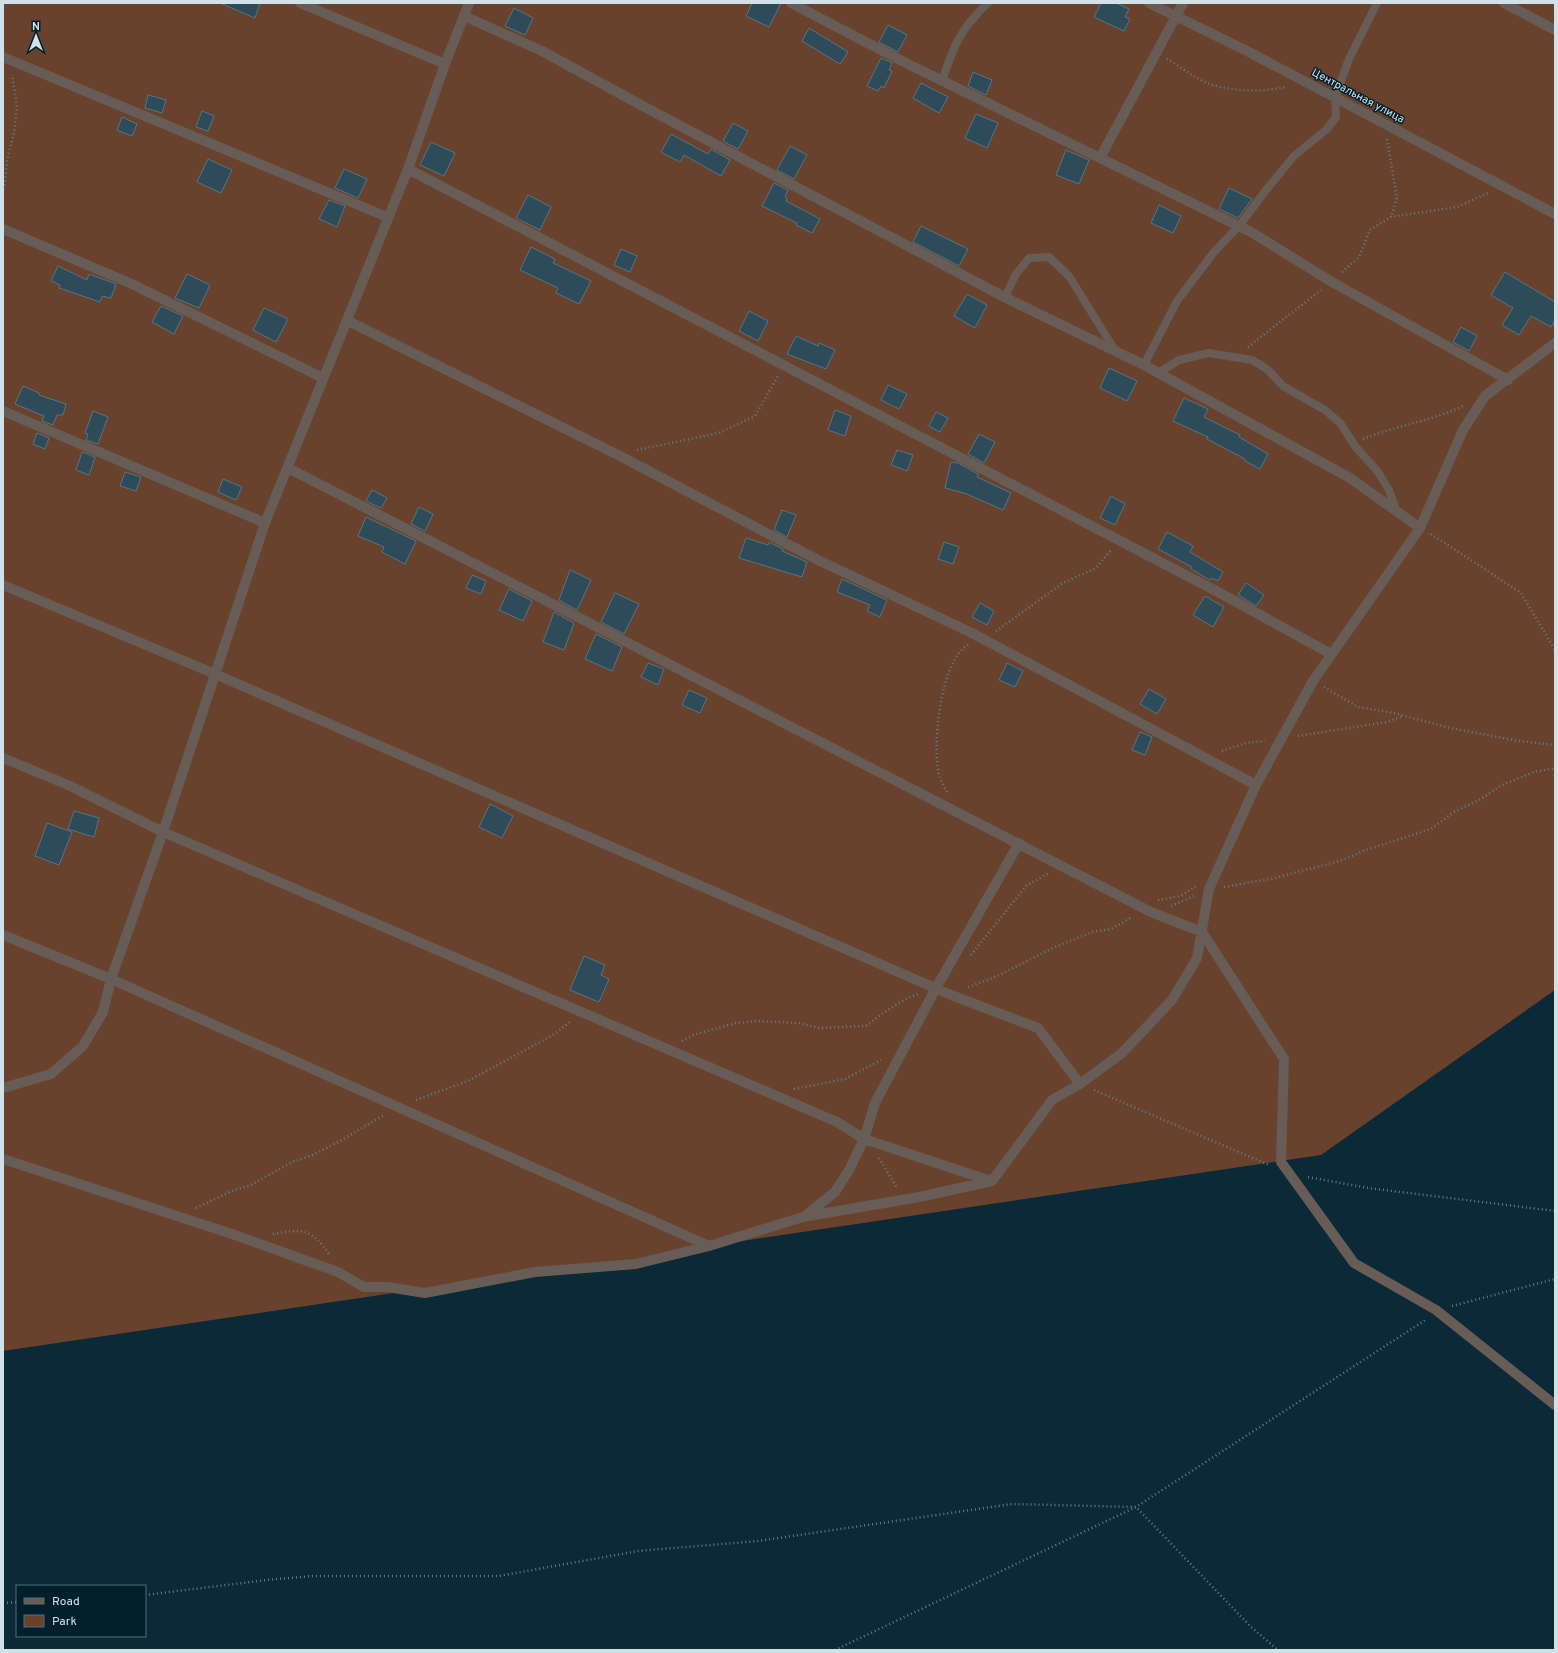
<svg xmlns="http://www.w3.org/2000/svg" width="1558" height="1653" viewBox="0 0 1558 1653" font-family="Overpass,sans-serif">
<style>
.green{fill:#69422e}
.building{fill:#2d4b59;stroke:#567584}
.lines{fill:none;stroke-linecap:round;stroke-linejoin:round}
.path{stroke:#657d88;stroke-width:2.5;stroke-dasharray:1 3;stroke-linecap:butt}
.service{stroke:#685c56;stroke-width:8}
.minor{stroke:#685c56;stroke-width:10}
.labels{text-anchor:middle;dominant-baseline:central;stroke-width:3;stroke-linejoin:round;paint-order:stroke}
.street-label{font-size:11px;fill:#d1e1ea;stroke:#021f2c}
</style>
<rect width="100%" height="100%" fill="#0b2936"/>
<!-- green -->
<path class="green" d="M3,3H1555V990L1321,1155L709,1246L636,1264L535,1272L3,1351Z"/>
<!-- building -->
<path class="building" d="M220,3H260L255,18Z
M752,3H781L769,27L746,16Z
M1101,3H1116L1129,9L1125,17L1130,19L1124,31L1094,17Z
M514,8L533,18L525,35L505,26Z
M888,25L907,35L898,52L879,42Z
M809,28L848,52L840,64L802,41Z
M881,58L892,63L889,70L892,71L884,88L881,86L878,91L867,86Z
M973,72L992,80L986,95L968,86Z
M921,83L948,97L939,113L913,98Z
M148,95L166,100L162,113L145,108Z
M202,111L214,116L208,131L196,127Z
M976,114L998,123L987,148L965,138Z
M122,117L137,124L132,136L117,130Z
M733,123L748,131L738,149L723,141Z
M671,134L708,154L711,149L730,160L721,176L684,155L680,162L661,152Z
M431,142L455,153L444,176L420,165Z
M790,146L807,155L794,179L777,170Z
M1066,150L1089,160L1079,184L1056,175Z
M208,159L232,170L221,193L197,182Z
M344,169L367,179L358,198L335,188Z
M774,183L788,190L785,197L787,198L786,201L820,219L812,233L796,225L797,223L762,206Z
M1229,188L1252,199L1238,218L1219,209Z
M528,195L551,207L540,230L516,218Z
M329,200L345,206L337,227L319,219Z
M1159,205L1181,216L1173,233L1151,223Z
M921,226L968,249L959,266L913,242Z
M531,247L555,259L553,263L591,281L579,304L556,293L558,288L520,270Z
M621,249L637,256L630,272L614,265Z
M58,266L87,280L89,274L116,284L111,298L102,296L100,302L59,288L60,285L51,281Z
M1505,272L1555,302V320L1551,327L1531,316L1519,335L1502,325L1513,308L1491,295Z
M187,274L210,285L199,308L175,298Z
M967,294L987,305L975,328L954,316Z
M161,306L183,316L174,334L152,322Z
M264,308L288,319L276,342L253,330Z
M749,311L768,321L758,341L739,331Z
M1461,327L1477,336L1469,351L1453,342Z
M796,336L818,346L819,343L835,350L826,369L787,354Z
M1109,368L1137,381L1127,401L1100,388Z
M888,385L907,394L899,409L881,400Z
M23,386L39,393V395L66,404L63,415H57L53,425L42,421L44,416L15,404Z
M1184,398L1208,409L1204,417L1240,435L1239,437L1268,454L1260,469L1244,460L1245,459L1207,439L1208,437L1173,421Z
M835,410L851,416L845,436L828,430Z
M93,411L108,417L98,444L86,440L88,434L85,433Z
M936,412L948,418L940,432L929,426Z
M37,433L49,438L45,449L33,444Z
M979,434L995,442L984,463L968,454Z
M897,450L913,455L907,471L891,465Z
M82,452L95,457L89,475L76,470Z
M951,462L958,463L978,474L977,477L1011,493L1003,510L967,494L945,488Z
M125,472L141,477L136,491L120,486Z
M223,479L242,487L236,500L218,492Z
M372,490L387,498L381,508L366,501Z
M1111,496L1125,504L1115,525L1100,518Z
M419,507L433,514L425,531L411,524Z
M782,510L796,515L787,537L774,530Z
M366,517L416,541L405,564L382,552L384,547L358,536Z
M1167,532L1193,546L1190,552L1223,572L1218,581L1212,578L1210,580L1191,569L1192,567L1158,549Z
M746,538L768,545L769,542L783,549L782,551L807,562L802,577L739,558Z
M944,542L959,547L953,564L938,559Z
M570,570L591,580L577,610L559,600Z
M472,575L486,581L481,594L466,588Z
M842,579L887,600L880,617L867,611L870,605L837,592Z
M1246,583L1264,595L1256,606L1238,595Z
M509,589L532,601L523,621L499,610Z
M615,593L639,604L624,634L601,622Z
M1205,596L1224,607L1213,627L1193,615Z
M980,603L994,611L987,625L972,617Z
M554,612L574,623L564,650L543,642Z
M596,634L622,647L612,671L585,659Z
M648,663L664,669L658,685L641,677Z
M1007,663L1023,671L1015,687L999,680Z
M1149,689L1166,699L1157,714L1140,704Z
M689,690L707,698L700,713L682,705Z
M1140,732L1152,737L1145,755L1132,750Z
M490,804L513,816L502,838L479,827Z
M74,811L99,818L94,837L68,829Z
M47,823L72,832L59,865L35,856Z
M584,956L605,965L601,975L609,979L599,1002L570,990Z"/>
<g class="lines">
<!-- path -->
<path class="path" d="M1167,59C1180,66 1195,79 1210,84C1234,92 1262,92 1286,87
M1387,139L1397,198L1391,217
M3,189L5,184L7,160L14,133L17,106L12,75
M1342,272L1359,257L1370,230L1391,217L1457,207L1488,193
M1248,347L1321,290
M1363,439C1395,426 1431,421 1463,406
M637,450L719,433L755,416L778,376
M1431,534L1521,593L1555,650
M996,631L1063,583L1096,568L1111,550
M1324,687L1358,707L1394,713L1450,728L1519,741L1555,745
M1298,736L1387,722L1403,716
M1222,751L1246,743L1265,741
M947,792C945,788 942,783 940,778C931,750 940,660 968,645
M1224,887L1270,879L1340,861L1363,851L1431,829L1454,812L1481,799L1500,786L1534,772L1555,768
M1158,900L1181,896L1196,886
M1171,906L1194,896
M971,955L1026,886L1049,873
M968,987L993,978L1055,947L1092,932L1111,929L1132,917
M682,1041L696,1034L736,1023L758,1021L798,1023L819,1028L866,1026L883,1013L907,998L918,994
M794,1089L845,1079L881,1060
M1094,1090L1269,1165
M416,1100L468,1081L553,1035L571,1021
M879,1158L897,1188
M1308,1177L1368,1188L1555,1211
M196,1208L234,1190L249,1186L292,1162L313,1155L340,1141L384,1115
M273,1234C304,1228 311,1229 330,1255
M1452,1306L1555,1279
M145,1595L267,1580L312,1576H499L638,1551L758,1541L1012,1504L1136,1507L1251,1627L1278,1650
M3,1603L17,1602
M835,1650L1136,1507L1427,1319"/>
<!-- service -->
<path class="service" d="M942,81C954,45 960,29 988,3
M1005,297L1016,274L1029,258L1049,257L1069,276L1116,352
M1144,365L1177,301L1214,252L1239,226L1266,190L1294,156L1327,129L1336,117L1335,97L1349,59L1377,3
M1158,373L1179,360L1209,353L1252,360L1267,369L1283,386L1325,410L1341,424L1355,446L1378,472L1389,490L1396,510"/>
<!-- minor -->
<path class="minor" d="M300,3L445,64
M791,3L904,62L1251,232L1332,282L1508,380
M1149,3L1247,51L1555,214
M1504,3L1555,30
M464,16L542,51L639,104L1010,300L1144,365L1350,478L1420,528
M3,57L387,217
M1100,158L1183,3
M408,169L1220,593L1331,654
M3,229L132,284L323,378
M348,321L620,456L818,560L974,634L1256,785
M3,411L265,523
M288,468L1151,912L1202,932L1284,1059L1281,1162L1354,1263L1436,1310L1555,1405
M3,585L215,674L951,995L1038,1028L1080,1084L1052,1100L992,1181L919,1197L803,1217L709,1246L636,1264L535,1272L425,1293L387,1287H364L338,1272L235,1235L3,1159
M3,758L68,785L163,832L837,1122L864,1139L991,1181
M3,935L111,979L709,1246
M1080,1084L1122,1053L1172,1000L1197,958L1209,889L1256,785L1313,681L1420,528L1463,430L1485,396L1555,343
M3,1088L51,1074L83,1046L103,1012L111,979L163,832L265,523L408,169L445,64L469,3
M805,1216L835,1192L849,1170L864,1139L875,1103L936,988L1019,843"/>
</g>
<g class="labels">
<!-- street labels -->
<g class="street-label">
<text transform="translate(1358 96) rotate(28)">Центральная улица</text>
</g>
</g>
<!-- border -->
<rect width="1558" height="1653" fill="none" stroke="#d1e1ea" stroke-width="8"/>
<!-- legend -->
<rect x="16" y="1585" width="130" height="52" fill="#021f2c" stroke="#556d78"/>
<rect x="24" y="1598" width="20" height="6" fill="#685c56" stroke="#556d78"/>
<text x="52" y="1605" font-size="12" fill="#d1e1ea">Road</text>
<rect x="24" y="1615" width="20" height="12" fill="#69422e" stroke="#556d78"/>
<text x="52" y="1625" font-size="12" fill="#d1e1ea">Park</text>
<!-- north arrow -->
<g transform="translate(36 36)" stroke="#021f2c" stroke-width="3" paint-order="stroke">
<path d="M0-3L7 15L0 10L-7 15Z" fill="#d1e1ea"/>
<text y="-6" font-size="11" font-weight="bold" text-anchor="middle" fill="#d1e1ea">N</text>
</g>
</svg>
